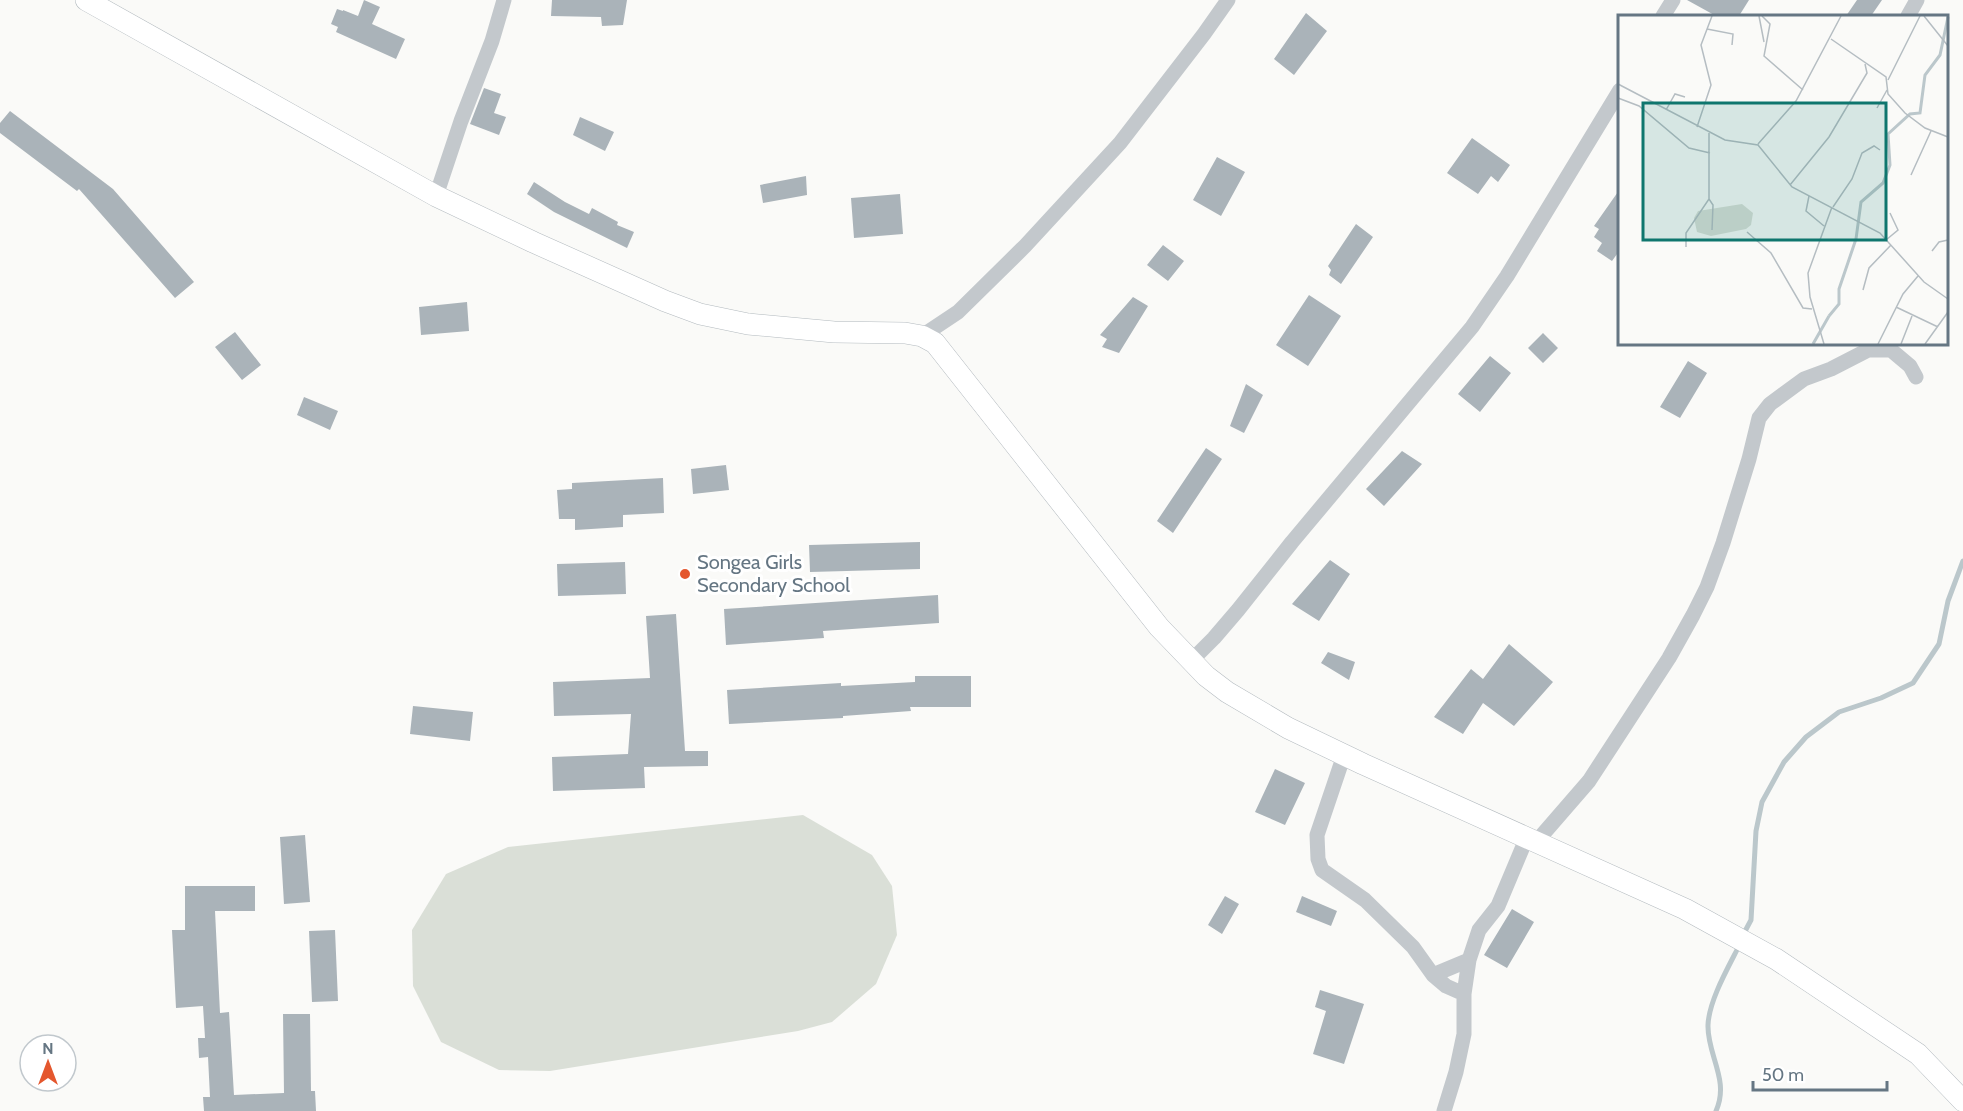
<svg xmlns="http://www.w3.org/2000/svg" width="1963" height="1111" viewBox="0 0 1963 1111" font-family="Cabin,sans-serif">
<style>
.grass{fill:#dadfd7}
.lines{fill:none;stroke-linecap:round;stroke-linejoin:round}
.stream{stroke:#bbc7cb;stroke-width:5}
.building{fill:#aab3b9}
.secondary-casing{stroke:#b3babf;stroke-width:22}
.street{stroke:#c3c8cc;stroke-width:15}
.secondary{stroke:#fff;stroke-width:21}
.poi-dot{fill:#e4572e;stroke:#fff;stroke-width:2}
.labels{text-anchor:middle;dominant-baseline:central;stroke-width:6;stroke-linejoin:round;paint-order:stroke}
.poi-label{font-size:20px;fill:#657683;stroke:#fff;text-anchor:start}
.inset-river{fill:none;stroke:#bbc7cb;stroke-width:3}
.inset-road{fill:none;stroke:#b5bdc2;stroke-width:1.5}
.view{fill:#0f766e;fill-opacity:0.15;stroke:#0f766e;stroke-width:3}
.inset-edge{fill:none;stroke:#657683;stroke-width:3}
</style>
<rect width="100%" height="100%" fill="#fafaf8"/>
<!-- grass -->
<path class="grass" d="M803,815L872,855L892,886L897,935L876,984L832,1022L798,1031L550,1071L499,1070L441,1042L413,986L412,930L446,874L508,847Z"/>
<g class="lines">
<!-- stream -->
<path class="stream" d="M1743,935L1751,920L1756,831L1762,802L1784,762L1806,737L1839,712L1881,698L1913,683L1939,644L1948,601L1963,561
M1716,1111C1730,1080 1707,1055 1708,1025C1709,1000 1729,966 1740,944"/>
</g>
<!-- building -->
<path class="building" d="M364,0L380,7L372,24L405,39L396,59L336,32L338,27L331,24L337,9L343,11V10L358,16Z
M552,0H627L623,25L602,26L601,17L551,16Z
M1687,0H1749L1739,16H1716Z
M1857,0H1882L1871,16H1846Z
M1306,13L1327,31L1294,75L1274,59Z
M484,88L501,94L494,113L506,117L499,135L470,124Z
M10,111L113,189L194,282L175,298L79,189L77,191L0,133V123Z
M580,117L614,132L605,151L573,135Z
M1472,138L1510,165L1498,182L1491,176L1478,194L1447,173Z
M1217,157L1245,172L1221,216L1193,200Z
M806,176L807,195L763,203L760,185Z
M534,182L565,202L589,214L592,208L618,222L617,225L634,232L627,248L554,212L527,194Z
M1620,189V250L1612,261L1597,251L1602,243L1594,237L1599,229L1594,226Z
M900,194L903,234L854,238L851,198Z
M1356,224L1373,237L1341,284L1329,275L1331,270L1328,266Z
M1163,245L1184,261L1168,281L1147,265Z
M1309,295L1341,316L1308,366L1276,345Z
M1133,297L1148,306L1119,353L1102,347L1107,339L1100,335Z
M467,302L469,331L421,335L419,307Z
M235,332L261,365L242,380L215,347Z
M1543,333L1558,348L1543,363L1528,348Z
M1490,356L1511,373L1480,412L1458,394Z
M1688,361L1707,373L1680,418L1660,407Z
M1246,384L1263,395L1244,433L1230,426Z
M304,397L338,411L330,430L297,415Z
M1206,448L1222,459L1173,533L1157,521Z
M1402,451L1422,464L1384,506L1366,489Z
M726,465L729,490L693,494L691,469Z
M663,478L664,513L623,515V527L575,530V519H559L557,490L572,489V483Z
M920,542V569L810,572L809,545Z
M1330,560L1350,574L1319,621L1292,604Z
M625,562L626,594L558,596L557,564Z
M938,595L939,623L823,631L824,638L726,645L724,609Z
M676,614L685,751H708V766L644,767L645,788L553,791L552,757L628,754L631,714L554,716L553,682L650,678L646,616Z
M1509,644L1553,682L1514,726L1483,703L1463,734L1434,717L1471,669L1483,679Z
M1328,652L1355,662L1349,680L1321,663Z
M915,676H971V707H910L911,711L843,716V718L729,724L727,690L841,683V686L915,682Z
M413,706L473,712L470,741L410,734Z
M1275,769L1305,783L1285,825L1255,812Z
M305,835L310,902L284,904L280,837Z
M185,886H255V911H215L220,1013L229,1012L234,1095L284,1093L283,1014H310L311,1091H315L316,1111H204L203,1097H210L208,1057L199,1058L198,1038H205L203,1006L176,1008L172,930H185Z
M1225,896L1239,904L1222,934L1208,925Z
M1302,896L1337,911L1331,926L1296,912Z
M1512,909L1534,922L1507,968L1484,955Z
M335,930L338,1001L312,1002L309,931Z
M1320,990L1364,1004L1344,1064L1313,1054L1326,1011L1315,1007Z"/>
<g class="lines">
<!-- secondary casing -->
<g class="secondary-casing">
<path id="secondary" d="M86,0L436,196L533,242L665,301L700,314L748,324L834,332L905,333L922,336L935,343L1159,627L1206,676L1227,692L1288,728L1363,764L1685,909L1776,959L1918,1054L1963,1101"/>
</g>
<!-- street -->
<path class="street" d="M1663,16L1673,0
M1908,16L1917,0
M436,196L461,121L492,41L504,0
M922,336L958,312L1025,246L1120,143L1204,34L1228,0
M1190,662L1214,638L1238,610L1292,542L1472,327L1507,276L1620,90
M1344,755L1317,835L1318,859L1322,870L1365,900L1413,947L1433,975L1446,986L1464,994
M1537,841L1589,781L1669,658L1693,615L1707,587L1723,543L1749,459L1759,418L1770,404L1804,379L1831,369L1868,350H1891L1910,366L1916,377
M1433,975L1469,960
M1444,1111L1456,1072L1464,1034V994L1469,960L1479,930L1498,906L1527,837"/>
<!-- secondary -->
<use href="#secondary" class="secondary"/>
</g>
<!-- markers -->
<circle class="poi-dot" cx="685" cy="574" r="6"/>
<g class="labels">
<!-- poi labels -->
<g class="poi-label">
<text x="697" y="562">Songea Girls<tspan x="697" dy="23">Secondary School</tspan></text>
</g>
</g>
<!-- overview -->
<g transform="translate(1618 15)">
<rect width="330" height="330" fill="#fafaf8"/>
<path d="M124,189L135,198L133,210L128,214L93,221L79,217L76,203L80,196Z" fill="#dadfd7"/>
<path class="inset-river" d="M211,301L221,289V274L238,224L243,187L265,168L272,150L270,119L292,99L302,98L307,60L322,40L330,2M195,329L211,301"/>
<path class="inset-road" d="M141,1L146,27M144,1L152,9L146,41L185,75M306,1L330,31M89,14L115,19L114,30M213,24L268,62L270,79L287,98L307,113L330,122M270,65L302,1M0,69L107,125L140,130L174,172L262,218L306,267L330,284M0,83L21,91L71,133L92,138M259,93L269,75M48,95L57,79L67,82M79,112L93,70L83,30L94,1M140,129L178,86L223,1M293,160L313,116M172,170L211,122L249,58L247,49M191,181L188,196L206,211M91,184L95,190L94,215M215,192L234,164L244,138L256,131L262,135M129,217L153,238L185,293L194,294M268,225L280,215L272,198M68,232V218L91,184V118M314,236L321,227L330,225M245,275L251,253L273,230M278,292L320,312M206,329L192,282L190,258L214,192M260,329L285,279L300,261M283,329L294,301M307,329L330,297"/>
<path class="view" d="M25,88H268V225H25Z"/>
<rect width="330" height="330" class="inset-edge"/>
</g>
<!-- north arrow -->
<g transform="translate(48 1063)"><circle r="28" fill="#ffffff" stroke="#c1c8cd" stroke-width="1.5"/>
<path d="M0-4.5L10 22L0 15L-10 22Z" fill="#e4572e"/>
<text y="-9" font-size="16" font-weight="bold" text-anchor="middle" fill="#657683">N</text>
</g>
<!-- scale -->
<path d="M1753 1081v9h134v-9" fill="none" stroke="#657683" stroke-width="3"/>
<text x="1762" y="1081" font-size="18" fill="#657683" stroke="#ffffff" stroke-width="4.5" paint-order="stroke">50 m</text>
</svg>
